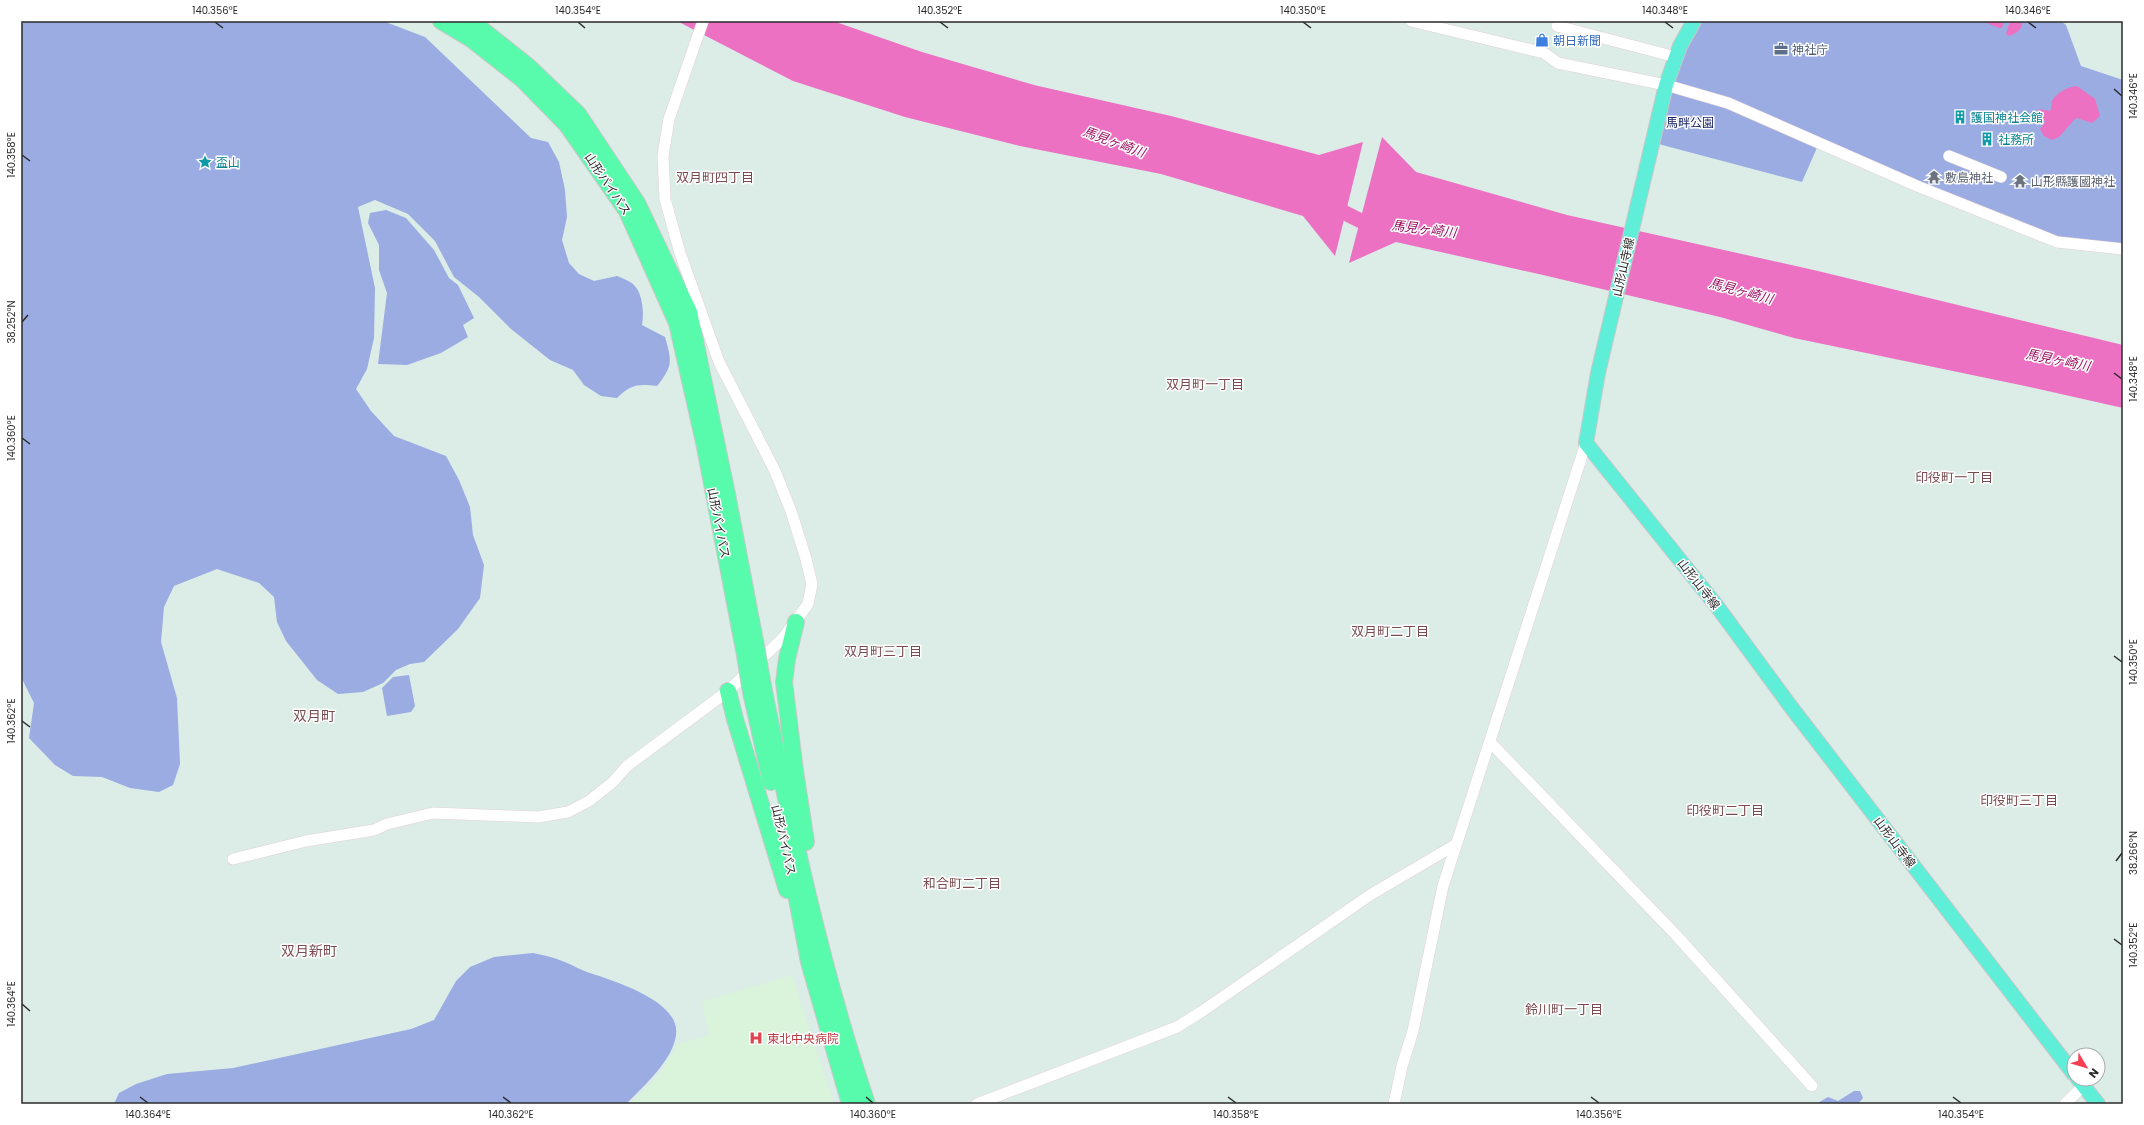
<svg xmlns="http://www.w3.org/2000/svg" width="2144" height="1125" viewBox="0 0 2144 1125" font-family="Poppins,'Noto Sans JP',sans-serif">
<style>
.medical{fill:#daf3db}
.green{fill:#9aace2}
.water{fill:#ec71c2}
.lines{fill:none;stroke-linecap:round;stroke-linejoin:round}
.river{stroke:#ec71c2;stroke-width:15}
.minor-casing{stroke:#e3d2d4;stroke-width:12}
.major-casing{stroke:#c8c8c8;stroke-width:16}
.highway-casing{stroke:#c8c8c8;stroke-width:18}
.minor{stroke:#fff;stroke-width:11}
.major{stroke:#5feed8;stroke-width:14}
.highway{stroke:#58fbac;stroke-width:16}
.highway-bridge-casing{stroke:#c8c8c8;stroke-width:18;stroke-linecap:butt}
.highway-bridge{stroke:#58fbac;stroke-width:16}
.ticks{fill:none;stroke:#2a2a2a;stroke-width:1.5}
.labels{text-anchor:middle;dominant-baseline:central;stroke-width:3;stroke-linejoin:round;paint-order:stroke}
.shop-label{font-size:12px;fill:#366cbe;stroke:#fff;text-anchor:start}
.service-label{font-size:12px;fill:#4e5e75;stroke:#fff;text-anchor:start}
.culture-label{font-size:12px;fill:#0d838f;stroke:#fff;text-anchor:start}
.park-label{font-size:12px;fill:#1b2566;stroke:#fff}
.worship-label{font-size:12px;fill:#5b616d;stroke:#fff;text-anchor:start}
.street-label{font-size:12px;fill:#2a2a2a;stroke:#fff}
.health-label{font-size:12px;fill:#be3a42;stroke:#fff;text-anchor:start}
.water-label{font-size:13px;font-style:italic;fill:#99105f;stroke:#fff}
.neighbourhood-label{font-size:13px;fill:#7a4b50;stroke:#fff}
.quarter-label{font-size:14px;fill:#7a4b50;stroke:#fff}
.neatline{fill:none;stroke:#2a2a2a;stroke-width:1.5}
.ticks-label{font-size:10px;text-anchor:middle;fill:#2a2a2a}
</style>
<rect width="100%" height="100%" fill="#dcece7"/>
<!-- medical -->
<path class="medical" d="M792,975L834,1104H631L661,1072L678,1044L710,1035L701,1002Z"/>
<!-- green -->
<path class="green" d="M21,21H383L425,37L531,138L548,142L559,162L565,190L567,217L562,240L569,263L579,274L594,281L617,276C622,278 630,281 634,285C643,294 644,313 642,325L665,337C672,361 673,366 657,386C638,384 631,384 617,398L601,396L584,385L573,370L550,360L511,329L479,297L454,277L435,241L408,214L375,200L358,207L375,288L374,338L367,369L356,389L371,411L394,436L446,456L459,480L470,507L473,535L484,565L480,598L458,629L424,662L410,664L396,670L383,683L363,692L338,694L317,680L286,641L277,622L274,597L259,583L217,569L174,586L164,607L161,642L177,698L180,764L173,785L159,792L130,788L102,777L73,776L55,765L29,738L34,703L21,677Z
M1695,21H2061L2066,25L2081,66L2123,80V247L2058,239L1819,143L1802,182L1651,142Z
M386,210L406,218L434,250L449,278L458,285L474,318L463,325L468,337L441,353L407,365L378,364L387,293L379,270V245L368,223L370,213Z
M409,675L415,706L411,712L387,716L382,688L393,677Z
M533,953C542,955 553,957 562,961C573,965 582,971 593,974C617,982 681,1002 676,1035C673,1060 643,1087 626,1104H114L119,1093L136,1084L167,1074L233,1068L411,1029L434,1020L456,981L470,967L494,957Z
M1854,1091H1860L1863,1098L1858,1104H1816L1828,1097L1838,1101Z"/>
<!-- water -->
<path class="water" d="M677,21H833L922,52L1034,85L1171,116L1319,155L1363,142L1335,256L1303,216L1161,174L1020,146L905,117L793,81Z
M1982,21H2004L2002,28H1999Z
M2010,21H2022C2023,30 2016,33 2009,36L2006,34Z
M2077,86L2095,99L2100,116L2092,123L2077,118L2074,120L2059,137L2052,140L2044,136L2040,129L2045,122L2043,118L2036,115L2039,109L2050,111C2052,107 2051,104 2052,101C2057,92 2068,87 2077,86Z
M1382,137L1416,172L1567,215L1818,271L2123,345V408L2025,386L1794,338L1720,317L1543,275L1396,242L1349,263Z"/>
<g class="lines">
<!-- river -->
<path class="river" d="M1327,204L1361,221L1381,225"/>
<!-- minor casing -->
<g class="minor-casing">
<path id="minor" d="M1411,21L1544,53L1558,63L1666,85L1728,103L1917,186L2057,242L2123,249
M1557,26L1676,57
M1949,156L2001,177
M1490,742L1676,935L1812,1086
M233,859L306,841L374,830L387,824L433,813L538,817L568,812L589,801L613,782L627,766L728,691L783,638L808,604L812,584L806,559L791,511L775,471L719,362L680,253L665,199L663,156L669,119L703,21
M977,1104L1177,1027L1201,1012L1370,895L1455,845
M1394,1104L1402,1066L1413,1031L1443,886L1586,443
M2065,1104L2083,1086"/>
</g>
<!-- major casing -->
<g class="major-casing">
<path id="major" d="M1694,21L1680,46L1666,85L1598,373L1586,443L1716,605L1791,707L2074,1074
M2078,1079L2098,1104"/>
</g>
<!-- highway casing -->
<g class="highway-casing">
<path id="highway" d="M441,21L471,39L522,79L567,125L627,211L677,323L704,442L745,655
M467,21L480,28L529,67L578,114L637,203L689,312L727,494L756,646
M796,622L787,659L784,682L795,771L806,842
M763,686C791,827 821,967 867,1104
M728,691L735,719L787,890
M751,692L771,782
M792,873L809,962L850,1104"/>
</g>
<!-- minor -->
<use href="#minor" class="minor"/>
<!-- major -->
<use href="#major" class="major"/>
<!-- highway -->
<use href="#highway" class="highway"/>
<!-- highway-bridge casing -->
<g class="highway-bridge-casing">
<path id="highway-bridge" d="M756,646L763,686
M745,655L751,692"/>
</g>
<!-- highway-bridge -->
<use href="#highway-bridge" class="highway-bridge"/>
</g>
<!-- ticks -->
<path class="ticks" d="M215,22L223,28M578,22L585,28M940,22L948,28M1303,22L1311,28M1665,22L1673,28M2028,22L2036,28M2114,89L2122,96M22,155L30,161M22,322L28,315M2114,373L2122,379M22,438L30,444M2114,656L2122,662M22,721L30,727M2116,861L2122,853M2114,939L2122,945M22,1004L30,1011M140,1097L148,1103M503,1097L511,1103M866,1097L873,1103M1228,1097L1236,1103M1591,1097L1599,1103M1953,1097L1961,1103"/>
<!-- icons -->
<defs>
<g id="shop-bare" transform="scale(1.08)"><path d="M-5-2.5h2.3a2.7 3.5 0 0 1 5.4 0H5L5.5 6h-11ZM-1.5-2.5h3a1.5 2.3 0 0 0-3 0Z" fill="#3f7fe0" stroke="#fff" stroke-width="2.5" paint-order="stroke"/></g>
<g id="office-bare" transform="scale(1.08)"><path d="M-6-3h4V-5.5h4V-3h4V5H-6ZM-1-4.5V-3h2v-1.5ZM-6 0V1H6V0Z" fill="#5c6f8a" stroke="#fff" stroke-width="2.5" paint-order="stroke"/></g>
<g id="building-bare" transform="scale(1.08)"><path d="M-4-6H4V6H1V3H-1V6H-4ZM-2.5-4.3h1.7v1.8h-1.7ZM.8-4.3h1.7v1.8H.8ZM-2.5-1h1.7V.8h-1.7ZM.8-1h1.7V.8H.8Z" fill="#0f9aa8" stroke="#fff" stroke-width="2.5" paint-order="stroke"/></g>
<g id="sight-bare" transform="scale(1.08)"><path d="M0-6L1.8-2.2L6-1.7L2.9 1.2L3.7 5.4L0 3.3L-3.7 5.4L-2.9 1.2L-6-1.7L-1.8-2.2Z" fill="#0f9aa8" stroke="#fff" stroke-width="2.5" paint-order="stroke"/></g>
<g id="temple-bare" transform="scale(1.08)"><path d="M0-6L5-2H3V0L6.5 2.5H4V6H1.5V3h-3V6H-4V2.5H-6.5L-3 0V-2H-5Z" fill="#6b7280" stroke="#fff" stroke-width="2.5" paint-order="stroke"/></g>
<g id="hospital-bare" transform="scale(1.08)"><path d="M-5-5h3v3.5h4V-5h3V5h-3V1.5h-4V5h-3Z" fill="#e0444e" stroke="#fff" stroke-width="2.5" paint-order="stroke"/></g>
</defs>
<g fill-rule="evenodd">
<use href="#shop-bare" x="1542" y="40"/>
<use href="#office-bare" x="1781" y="49"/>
<use href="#building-bare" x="1960" y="117"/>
<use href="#building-bare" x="1987" y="139"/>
<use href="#sight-bare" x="205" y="162"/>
<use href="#temple-bare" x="1934" y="177"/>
<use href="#temple-bare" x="2020" y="181"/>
<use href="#hospital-bare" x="756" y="1038"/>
</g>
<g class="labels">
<!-- shop labels -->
<g class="shop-label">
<text x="1553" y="40">朝日新聞</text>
</g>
<!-- service labels -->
<g class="service-label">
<text x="1792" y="49">神社庁</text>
</g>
<!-- culture labels -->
<g class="culture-label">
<text x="1971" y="117">護国神社会館</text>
<text x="1998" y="139">社務所</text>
<text x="216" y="162">盃山</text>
</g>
<!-- park labels -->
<g class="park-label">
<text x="1690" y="122">馬畔公園</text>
</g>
<!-- worship labels -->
<g class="worship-label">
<text x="1945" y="177">敷島神社</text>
<text x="2031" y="181">山形縣護國神社</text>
</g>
<!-- street labels -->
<g class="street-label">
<text transform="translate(608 184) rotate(56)">山形バイパス</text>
<text transform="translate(1623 267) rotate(-77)">山形山寺線</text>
<text transform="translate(719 523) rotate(79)">山形バイパス</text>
<text transform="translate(1699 584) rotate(52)">山形山寺線</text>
<text transform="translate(784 840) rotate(77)">山形バイパス</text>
<text transform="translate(1895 842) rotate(53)">山形山寺線</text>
</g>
<!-- health labels -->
<g class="health-label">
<text x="767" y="1038">東北中央病院</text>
</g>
<!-- water labels -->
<g class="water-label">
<text transform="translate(1114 142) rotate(20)">馬見ヶ崎川</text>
<text transform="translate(1424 229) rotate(7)">馬見ヶ崎川</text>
<text transform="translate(1741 291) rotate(15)">馬見ヶ崎川</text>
<text transform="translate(2058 360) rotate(11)">馬見ヶ崎川</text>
</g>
<!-- neighbourhood labels -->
<g class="neighbourhood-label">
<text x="715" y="177">双月町四丁目</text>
<text x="1205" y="384">双月町一丁目</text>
<text x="1954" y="477">印役町一丁目</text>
<text x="1390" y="631">双月町二丁目</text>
<text x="883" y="651">双月町三丁目</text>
<text x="2019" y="800">印役町三丁目</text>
<text x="1725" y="810">印役町二丁目</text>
<text x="962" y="883">和合町二丁目</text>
<text x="1564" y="1009">鈴川町一丁目</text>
</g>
<!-- quarter labels -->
<g class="quarter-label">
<text x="314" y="716">双月町</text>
<text x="309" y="951">双月新町</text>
</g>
</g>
<!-- border -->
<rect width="2144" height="1125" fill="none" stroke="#ffffff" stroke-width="44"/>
<!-- north arrow -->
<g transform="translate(2086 1067) rotate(128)"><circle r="19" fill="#ffffff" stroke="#aaaaaa"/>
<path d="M0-3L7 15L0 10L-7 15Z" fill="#f73f52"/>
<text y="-6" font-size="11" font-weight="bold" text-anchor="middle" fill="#2a2a2a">N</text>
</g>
<rect x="22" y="22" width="2100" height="1081" class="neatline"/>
<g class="ticks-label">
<text x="215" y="14">140.356°E</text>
<text x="578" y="14">140.354°E</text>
<text x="940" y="14">140.352°E</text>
<text x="1303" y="14">140.350°E</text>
<text x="1665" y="14">140.348°E</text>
<text x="2028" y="14">140.346°E</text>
<text transform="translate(2133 96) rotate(-90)" y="4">140.346°E</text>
<text transform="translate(11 155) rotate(-90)" y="4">140.358°E</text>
<text transform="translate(11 322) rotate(-90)" y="4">38.252°N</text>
<text transform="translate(2133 379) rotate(-90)" y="4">140.348°E</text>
<text transform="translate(11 438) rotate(-90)" y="4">140.360°E</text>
<text transform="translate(2133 662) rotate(-90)" y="4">140.350°E</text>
<text transform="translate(11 721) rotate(-90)" y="4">140.362°E</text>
<text transform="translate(2133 853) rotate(-90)" y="4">38.266°N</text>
<text transform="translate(2133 945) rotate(-90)" y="4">140.352°E</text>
<text transform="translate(11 1004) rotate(-90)" y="4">140.364°E</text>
<text x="148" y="1118">140.364°E</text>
<text x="511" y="1118">140.362°E</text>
<text x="873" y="1118">140.360°E</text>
<text x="1236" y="1118">140.358°E</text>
<text x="1599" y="1118">140.356°E</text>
<text x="1961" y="1118">140.354°E</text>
</g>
</svg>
